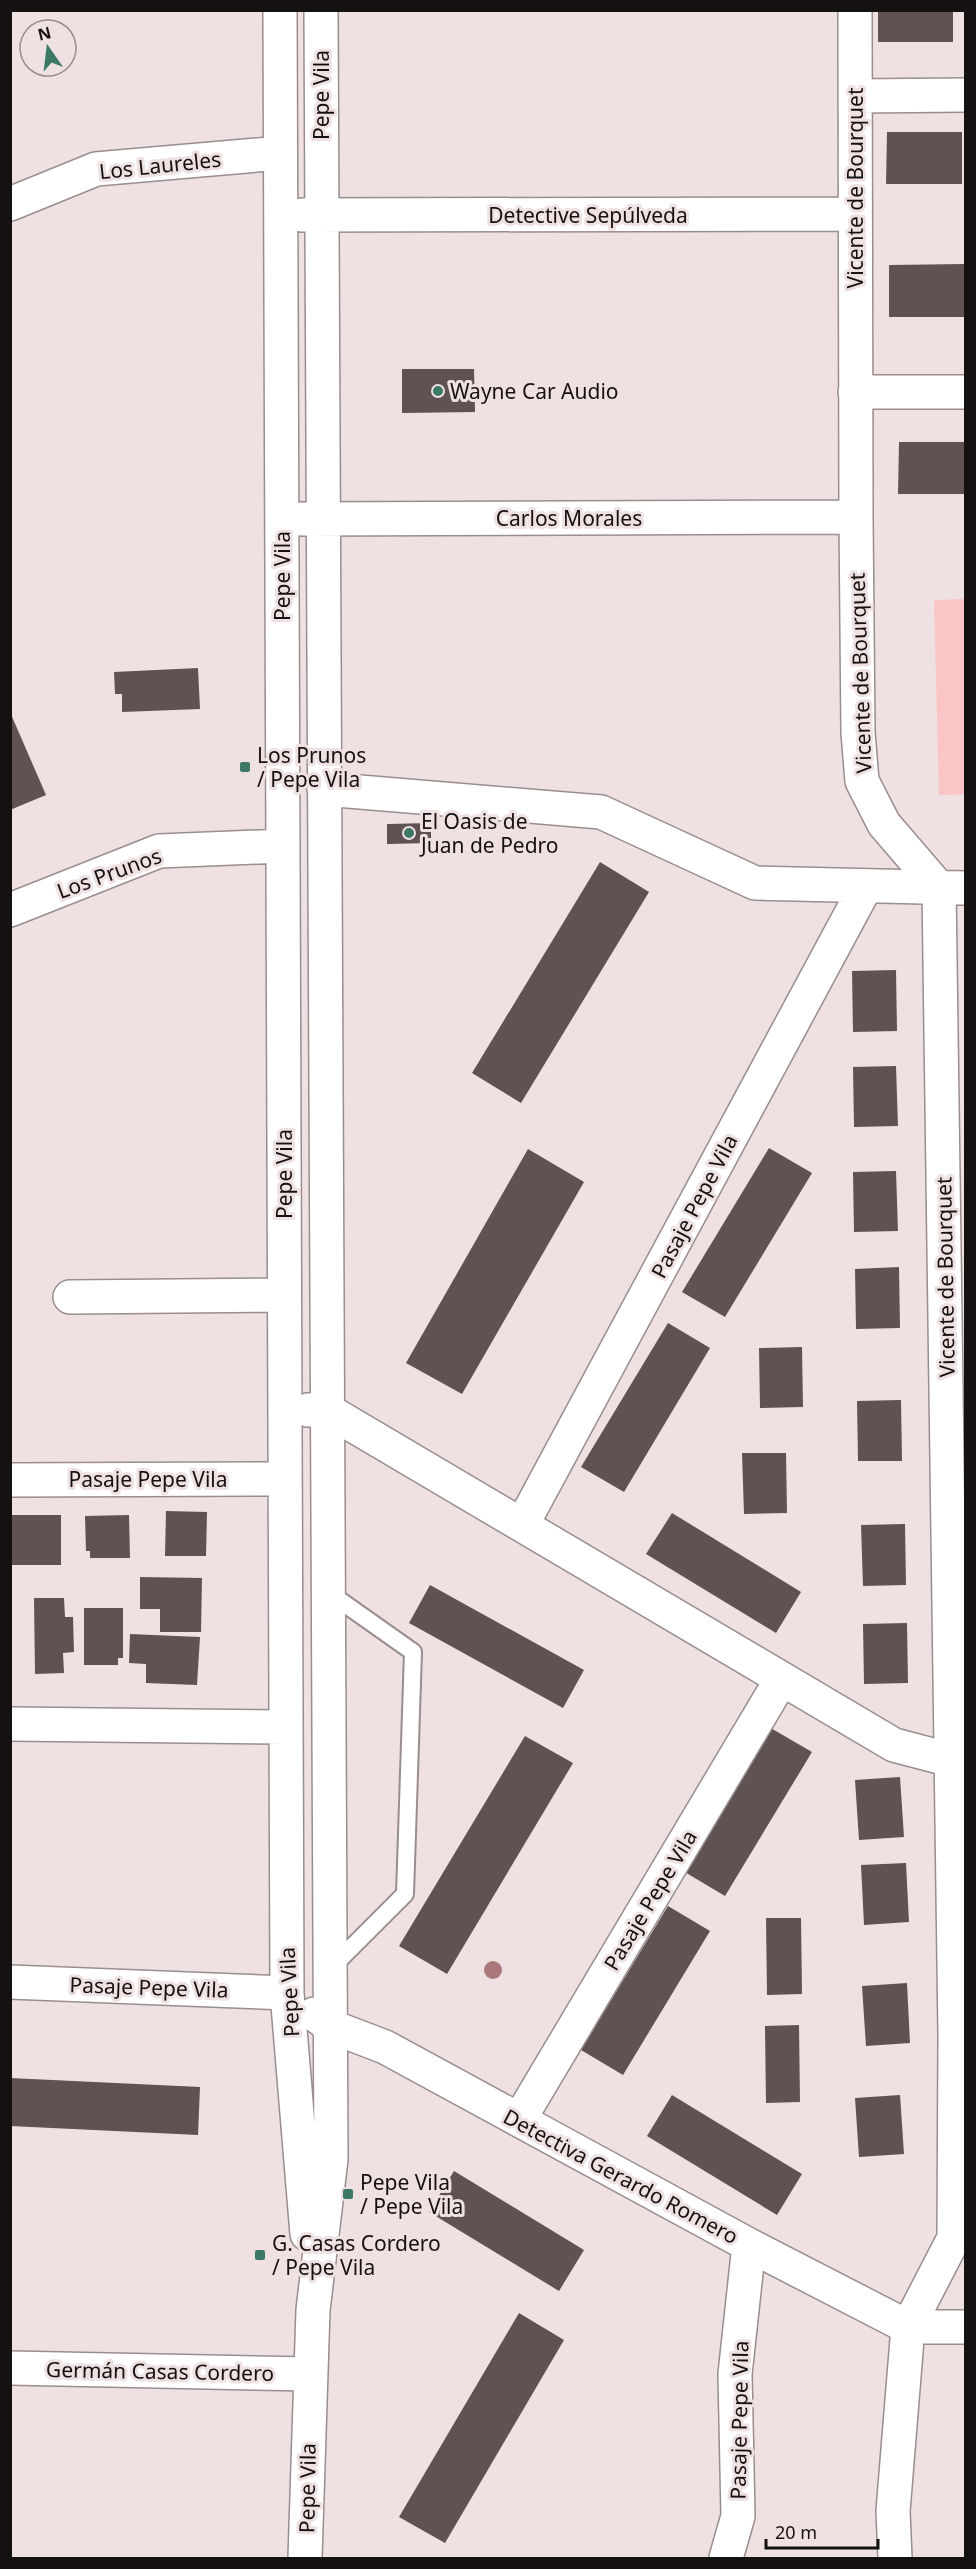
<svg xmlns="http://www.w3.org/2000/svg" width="976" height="2569" viewBox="0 0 976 2569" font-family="'Noto Sans',sans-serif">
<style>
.green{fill:#fac5c4}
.building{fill:#5e5252}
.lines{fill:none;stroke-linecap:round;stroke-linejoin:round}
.lane-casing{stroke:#9a8d8d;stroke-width:20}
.street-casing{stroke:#9a8d8d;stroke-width:36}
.lane{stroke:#fff;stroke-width:16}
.street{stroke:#fff;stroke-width:33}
.tree{fill:#aa777a}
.poi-dot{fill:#3b7966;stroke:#efe1e1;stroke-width:2}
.labels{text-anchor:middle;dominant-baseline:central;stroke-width:6;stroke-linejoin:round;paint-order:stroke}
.street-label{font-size:21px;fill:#161111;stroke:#efe1e1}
.poi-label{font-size:21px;fill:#161111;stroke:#efe1e1;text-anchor:start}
</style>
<rect width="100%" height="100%" fill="#efe1e1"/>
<!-- green -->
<path class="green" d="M965,599V794L939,795L934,600Z"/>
<!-- building -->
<path class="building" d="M878,10H953V42H878Z
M887,132H962V184H886Z
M964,264V317H889V265Z
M402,369H474L475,412L402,413Z
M899,442H966V494H898Z
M198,668L200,709L122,712V694H115L114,672Z
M10,712L46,795L10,810Z
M431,823V843L387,844V824Z
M600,862L649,892L521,1103L472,1073Z
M896,970L897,1031L853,1032L852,971Z
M896,1066L898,1126L854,1127L853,1067Z
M769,1148L812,1173L725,1317L682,1292Z
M528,1149L584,1182L462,1394L406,1363Z
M896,1171L898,1231L854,1232L853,1172Z
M899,1267L900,1328L856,1329L855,1269Z
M668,1323L710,1348L624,1492L581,1467Z
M802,1347L803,1407L760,1408L759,1348Z
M901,1400L902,1461H858L857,1401Z
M742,1453H786L787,1513L744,1514Z
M166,1511L207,1512L206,1556H165Z
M672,1513L801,1592L776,1633L646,1554Z
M10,1515H61V1565H10Z
M129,1515L130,1558H90V1551H86L85,1516Z
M905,1524L906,1585L863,1586L861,1525Z
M140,1577L202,1578L201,1632H160V1609H140Z
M430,1585L584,1670L563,1708L409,1623Z
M34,1598H64L65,1617H73L74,1652L63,1653L64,1673L35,1674Z
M84,1608H123V1658H118V1665H84Z
M907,1623L908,1683L864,1684L863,1624Z
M130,1634L200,1637L197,1685L146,1683V1664L129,1663Z
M769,1727L812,1752L725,1896L683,1871Z
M525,1736L573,1763L447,1974L399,1946Z
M900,1777L904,1837L859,1840L855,1780Z
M906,1863L909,1922L864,1925L861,1865Z
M668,1906L710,1931L623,2075L581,2050Z
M766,1918H801L802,1994L767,1995Z
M907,1983L910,2043L866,2046L862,1986Z
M799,2025L800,2102L766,2103L765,2026Z
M10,2078L200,2087L198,2135L10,2126Z
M672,2095L802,2174L777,2215L647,2136Z
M900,2095L904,2154L859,2157L855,2098Z
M454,2171L584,2250L559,2291L429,2212Z
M519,2313L564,2340L445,2543L399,2517Z"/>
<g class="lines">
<!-- lane casing -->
<g class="lane-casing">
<path id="lane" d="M328,1592L413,1652L405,1894L332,1967"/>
</g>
<!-- street casing -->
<g class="street-casing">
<path id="street" d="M280,10L287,1993L307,2234
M855,10L856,517L858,733L862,781L884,824L939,888L955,2035L954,2238L908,2327L893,2511L895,2558
M855,96L966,95
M10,204L96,169L280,153
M302,215L855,214
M855,392H966
M302,519L856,517
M324,789L601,812L755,883L966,888
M10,910L159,851L283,846
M70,1297L284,1295
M308,1410H327L894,1745L951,1760L966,1759
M10,1480L285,1479
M522,1525L866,886
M10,1724L286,1727
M10,1982L287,1993
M314,2014L330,2026L385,2047L749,2245L908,2327H966
M519,2120L781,1680
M10,2368L310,2374
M305,2558L313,2310L331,2159L321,10
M726,2558L738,2516L735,2374L749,2245"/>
</g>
<!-- lane -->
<use href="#lane" class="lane"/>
<!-- street -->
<use href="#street" class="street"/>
</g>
<!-- trees -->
<circle class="tree" cx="493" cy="1970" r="9"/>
<!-- markers -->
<g class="poi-dot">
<circle cx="438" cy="391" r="6"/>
<rect x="239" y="761" width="12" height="12" rx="3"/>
<circle cx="409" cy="833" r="6"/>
<rect x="342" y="2188" width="12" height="12" rx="3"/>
<rect x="254" y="2249" width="12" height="12" rx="3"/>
</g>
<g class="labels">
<!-- street labels -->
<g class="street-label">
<text transform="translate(321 95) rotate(-90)">Pepe Vila</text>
<text transform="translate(160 165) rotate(-6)">Los Laureles</text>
<text transform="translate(855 188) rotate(-90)">Vicente de Bourquet</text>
<text x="588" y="215">Detective Sepúlveda</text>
<text x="569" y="518">Carlos Morales</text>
<text transform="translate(282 576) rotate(-90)">Pepe Vila</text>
<text transform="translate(860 673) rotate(-92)">Vicente de Bourquet</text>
<text transform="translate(109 873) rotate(-20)">Los Prunos</text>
<text transform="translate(284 1174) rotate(-90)">Pepe Vila</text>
<text transform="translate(694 1206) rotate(-62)">Pasaje Pepe Vila</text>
<text transform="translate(945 1277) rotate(-91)">Vicente de Bourquet</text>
<text x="148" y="1479">Pasaje Pepe Vila</text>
<text transform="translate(650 1900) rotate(-59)">Pasaje Pepe Vila</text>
<text transform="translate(149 1987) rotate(2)">Pasaje Pepe Vila</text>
<text transform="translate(289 1992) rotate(-93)">Pepe Vila</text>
<text transform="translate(621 2176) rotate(28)">Detectiva Gerardo Romero</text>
<text transform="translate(160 2371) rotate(1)">Germán Casas Cordero</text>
<text transform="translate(739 2420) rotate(-89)">Pasaje Pepe Vila</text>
<text transform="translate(307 2488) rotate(-89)">Pepe Vila</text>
</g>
<!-- poi labels -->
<g class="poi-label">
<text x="450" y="391">Wayne Car Audio</text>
<text x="257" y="755">Los Prunos<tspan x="257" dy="24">/ Pepe Vila</tspan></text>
<text x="421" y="821">El Oasis de<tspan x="421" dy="24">Juan de Pedro</tspan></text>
<text x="360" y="2182">Pepe Vila<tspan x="360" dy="24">/ Pepe Vila</tspan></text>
<text x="272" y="2243">G. Casas Cordero<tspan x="272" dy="24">/ Pepe Vila</tspan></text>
</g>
</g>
<!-- border -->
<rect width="976" height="2569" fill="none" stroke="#161111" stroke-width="24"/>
<!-- north arrow -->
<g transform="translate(48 48) rotate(346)"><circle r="28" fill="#efe1e1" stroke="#988e8e" stroke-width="1.5"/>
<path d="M0-4.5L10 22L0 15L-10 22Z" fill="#3b7966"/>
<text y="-9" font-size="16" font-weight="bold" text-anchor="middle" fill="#161111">N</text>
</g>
<!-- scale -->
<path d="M766 2539v9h112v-9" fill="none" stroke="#161111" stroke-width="3"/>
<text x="775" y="2539" font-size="18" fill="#161111" stroke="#efe1e1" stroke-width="4.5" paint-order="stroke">20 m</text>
</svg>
